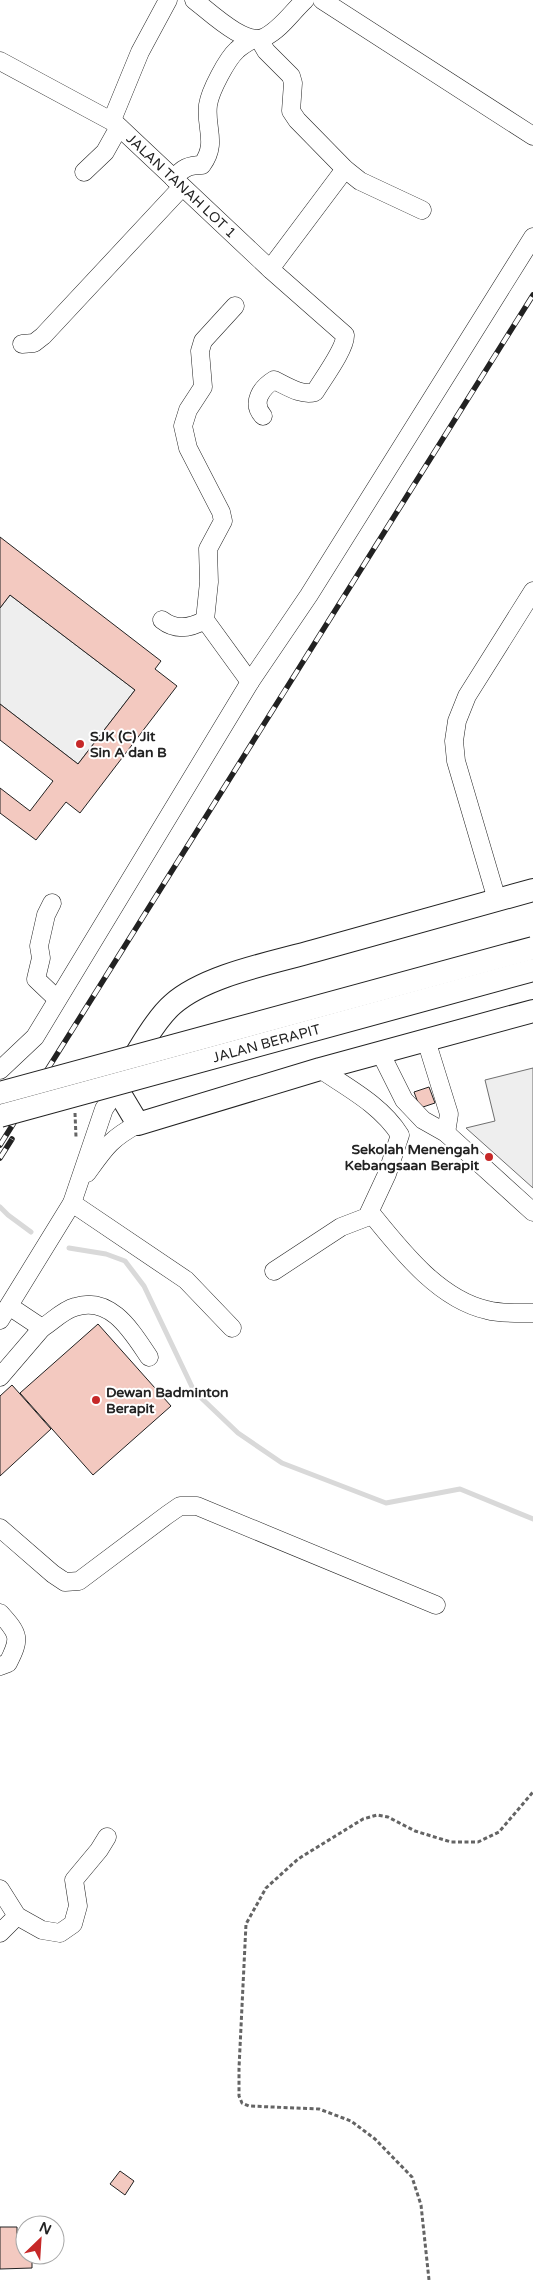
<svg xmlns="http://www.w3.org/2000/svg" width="533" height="2280" viewBox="0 0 533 2280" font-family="'Varela Round',sans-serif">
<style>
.green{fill:#eee;stroke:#6f6f6f}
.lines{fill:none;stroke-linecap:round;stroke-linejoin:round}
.stream{stroke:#d9d9d9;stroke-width:5}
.building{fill:#f3c9c0;stroke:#222}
.minor-casing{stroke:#222;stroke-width:19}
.major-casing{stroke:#222;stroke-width:24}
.path{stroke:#646464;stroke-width:3;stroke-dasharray:4 2.5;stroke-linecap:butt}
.minor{stroke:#fff;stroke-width:18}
.major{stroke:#fff;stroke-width:22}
.rail-casing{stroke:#222;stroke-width:5.5}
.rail{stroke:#fff;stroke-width:4;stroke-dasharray:11;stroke-linecap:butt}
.major-bridge-casing{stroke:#222;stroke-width:24;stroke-linecap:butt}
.major-bridge{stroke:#fff;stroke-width:22}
.poi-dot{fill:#c62828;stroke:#fff;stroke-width:2}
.labels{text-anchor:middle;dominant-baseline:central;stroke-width:4;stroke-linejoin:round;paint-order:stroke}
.street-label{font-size:14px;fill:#222;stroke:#fff}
.poi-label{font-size:14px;font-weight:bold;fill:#222;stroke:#fff;text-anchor:start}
</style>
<rect width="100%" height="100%" fill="#fff"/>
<!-- green -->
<path class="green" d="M10,595L135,690L78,764L0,704V608Z
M533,1068V1188L466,1128L495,1121L485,1080Z"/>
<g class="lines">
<!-- stream -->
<path class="stream" d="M0,1207L8,1215L31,1232
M69,1248L106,1254L125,1261L144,1286L194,1391L238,1433L282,1463L386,1503L460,1489L533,1519"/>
</g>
<!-- building -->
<path class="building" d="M0,537L161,661L155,669L177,686L80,813L66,802L36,840L0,813V788L30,811L53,781L0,740V704L78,764L135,690L10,595L0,608Z
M429,1087L435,1103L420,1108L414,1092Z
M98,1324L171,1406L93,1475L20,1393Z
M12,1385L51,1429L0,1476V1396Z
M120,2171L134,2181L125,2195L110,2184Z
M0,2227H17V2239H25V2255H32V2268L0,2269Z"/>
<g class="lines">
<!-- minor casing -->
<g class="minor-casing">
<g id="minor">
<path d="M194,0C209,11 245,47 265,37C281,29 292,12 305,0"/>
<path d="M322,0L533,136"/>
<path d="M259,39L266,51L291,76L293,83L291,111L297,120L345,169L360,181L422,210"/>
<path id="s1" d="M0,61L115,123L270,269L345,335C346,348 322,380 315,392C301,396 287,386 274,380C261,388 251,403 263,416"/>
<path d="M112,120L140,52L168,0"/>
<path d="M84,172L105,152L119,127"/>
<path d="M174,179C182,168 189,165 202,165C218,143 205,128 208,105C210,91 227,59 237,50C241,46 248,42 253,39"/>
<path d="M270,269L345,169"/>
<path d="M235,306L203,341L200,351L203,387L188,410L183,426L188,448L221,512L223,521L208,549L209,582L205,620L250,682"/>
<path d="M22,344L34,343L43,336L182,187"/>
<path d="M162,620C176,631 191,628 205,620"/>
<path d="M497,900L456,761L454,741L457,721L467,696L533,591"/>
<path d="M52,903L46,915L39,946L41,958L36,979L57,999"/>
<path d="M426,1040L449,1114L446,1133"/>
<path d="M381,1054L404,1100L423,1120L446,1133L533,1212"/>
<path d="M0,1070L35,1037L250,682L309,595L533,237"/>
<path d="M87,1173C105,1148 110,1139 138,1124"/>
<path d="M72,1203L186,1280L232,1328"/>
<path d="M370,1212C400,1249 438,1299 487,1310C502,1314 518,1313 533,1313"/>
<path d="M274,1271L341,1227L367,1217L387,1174L400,1135C381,1105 348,1088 320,1069"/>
<path d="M9,1306L42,1328C52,1322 63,1310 75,1307C111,1295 132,1332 149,1357"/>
<path d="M0,1320L72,1203L104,1109L117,1089"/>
<path d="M0,1377L42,1328"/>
<path d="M0,1528L53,1574L65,1582L79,1581L167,1515L180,1506H197L436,1605"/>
<path d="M0,1613C19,1634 21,1638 8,1663L0,1666"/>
<path d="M0,1889L17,1916L42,1930L60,1933L73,1924L78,1906L74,1880L99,1850L107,1837"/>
<path d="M0,1933L17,1916"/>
</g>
</g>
<!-- major casing -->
<g class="major-casing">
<path id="major" d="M533,890C460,911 387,931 314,951C272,963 206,975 173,1004C154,1020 129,1066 117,1089L138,1124L320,1069L533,1011"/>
</g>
<!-- path -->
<path class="path" d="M75,1113L76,1137
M429,2280L421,2205L412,2177L375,2139L351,2121L319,2109L249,2106L242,2103L239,2096V2068L246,1924L266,1888L298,1859L363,1819L377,1815L388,1817L415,1831L451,1842H478L499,1832L533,1792"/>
<!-- minor -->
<use href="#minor" class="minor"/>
<!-- major -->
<use href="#major" class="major"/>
<!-- rail casing -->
<g class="rail-casing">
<path id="rail" d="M0,1145L533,295
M0,1158L12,1139"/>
</g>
<!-- rail -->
<use href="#rail" class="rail"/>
<!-- major-bridge casing -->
<g class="major-bridge-casing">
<g id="major-bridge">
<path d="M0,1093L533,948"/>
<path id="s2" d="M0,1116L533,970"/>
</g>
</g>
<!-- major-bridge -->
<use href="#major-bridge" class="major-bridge"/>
</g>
<!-- markers -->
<g class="poi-dot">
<circle cx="80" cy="744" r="5"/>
<circle cx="489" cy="1157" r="5"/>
<circle cx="96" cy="1400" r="5"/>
</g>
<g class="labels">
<!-- street labels -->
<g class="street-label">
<text stroke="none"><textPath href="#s1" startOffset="222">JALAN TANAH LOT 1</textPath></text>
<text stroke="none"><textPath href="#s2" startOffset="276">JALAN BERAPIT</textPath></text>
</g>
<!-- poi labels -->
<g class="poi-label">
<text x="90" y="736">SJK (C) Jit<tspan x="90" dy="16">Sin A dan B</tspan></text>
<text x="479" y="1149" text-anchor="end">Sekolah Menengah<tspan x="479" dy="16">Kebangsaan Berapit</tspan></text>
<text x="106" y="1392">Dewan Badminton<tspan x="106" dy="16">Berapit</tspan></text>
</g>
</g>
<!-- north arrow -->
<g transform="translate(40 2240) rotate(25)"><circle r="24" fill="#ffffff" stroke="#a7a7a7"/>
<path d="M0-4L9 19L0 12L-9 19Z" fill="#c62828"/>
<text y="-8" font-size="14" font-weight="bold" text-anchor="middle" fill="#222222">N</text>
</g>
</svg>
